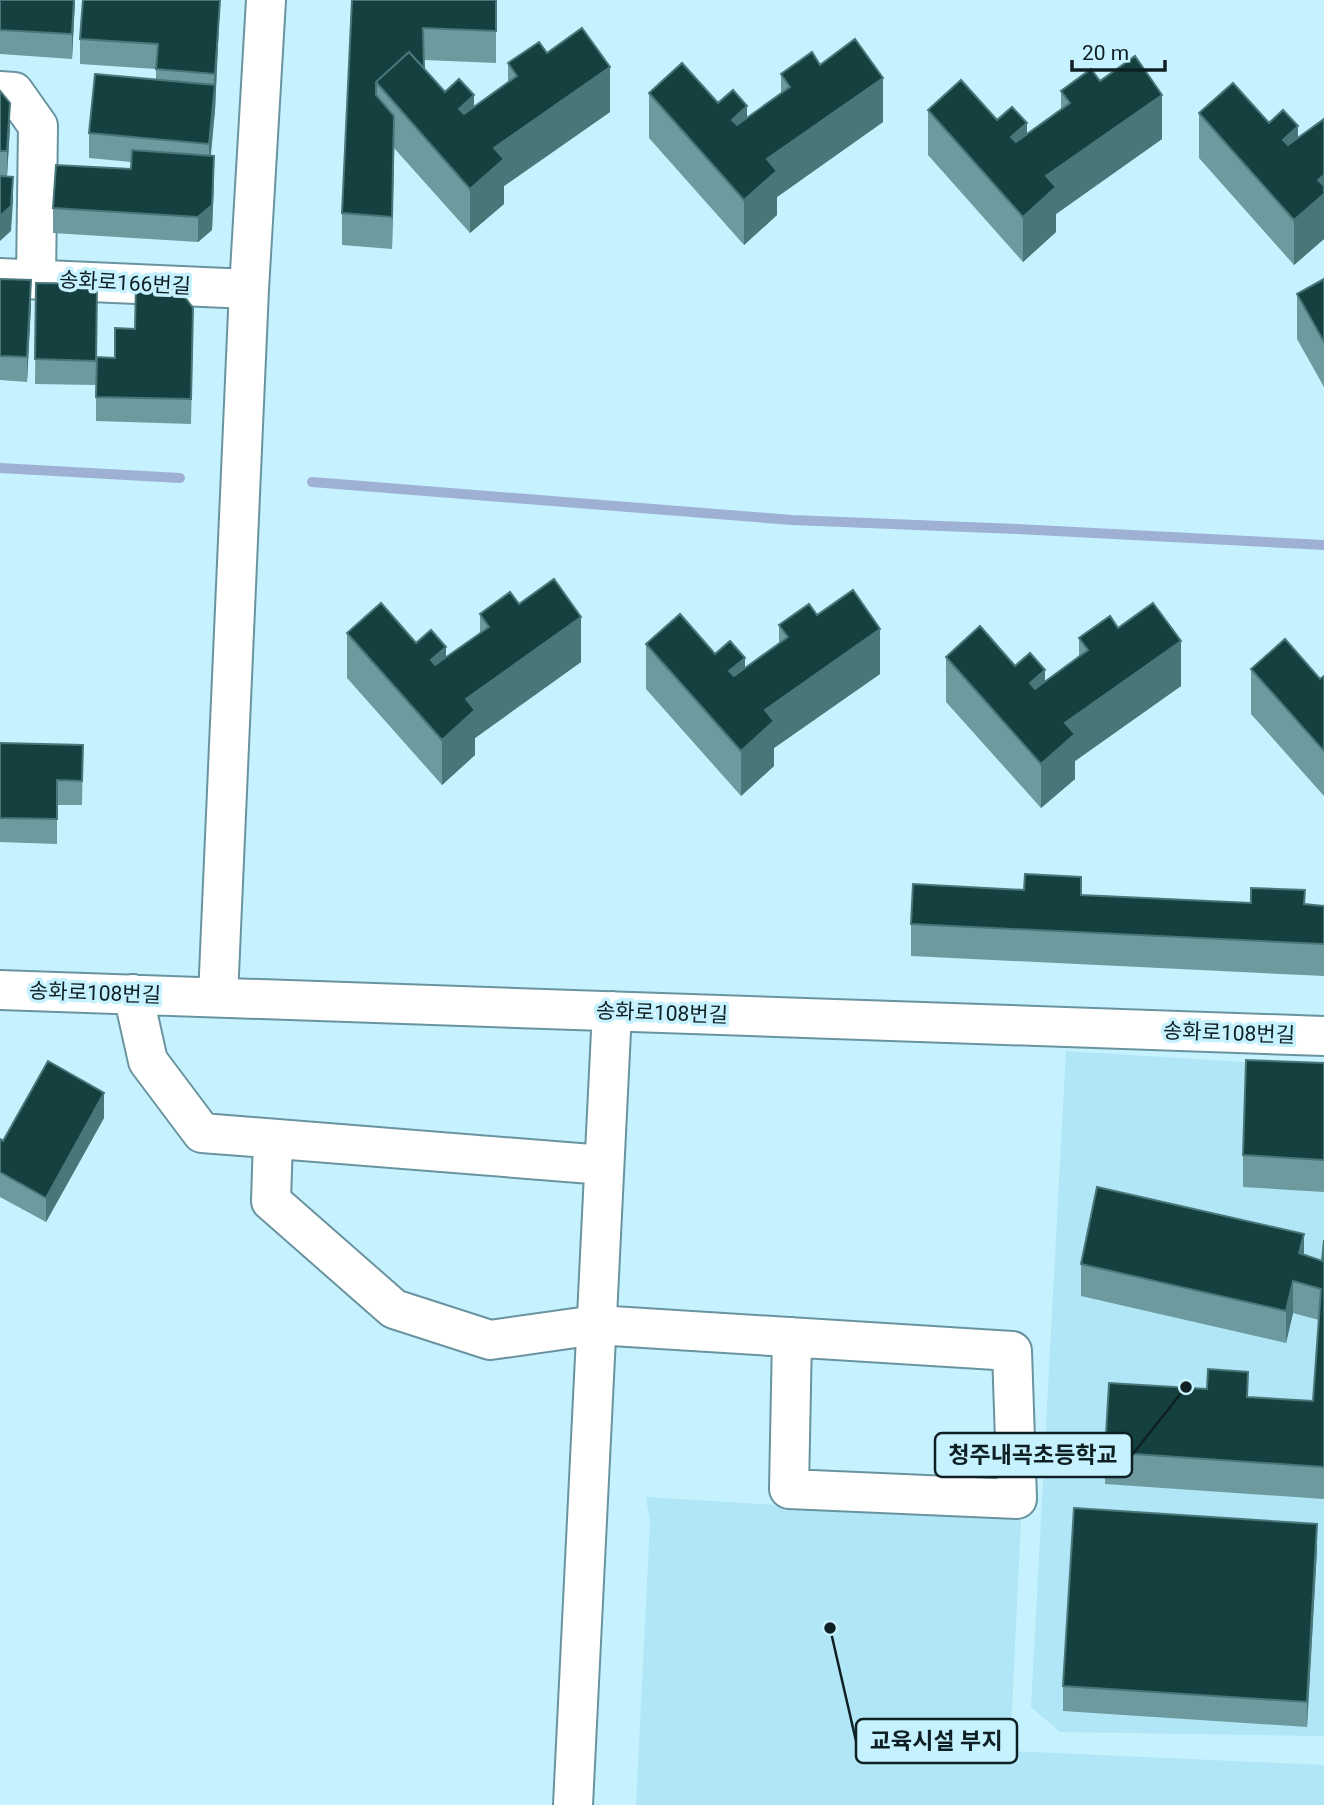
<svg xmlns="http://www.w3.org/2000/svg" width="1324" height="1805" viewBox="0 0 1324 1805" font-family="Roboto,'Noto Sans KR',sans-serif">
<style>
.built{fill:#b0e6f5}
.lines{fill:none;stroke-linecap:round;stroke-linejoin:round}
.stream{stroke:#9fb0d5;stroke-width:10}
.minor-casing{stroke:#69949f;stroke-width:42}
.minor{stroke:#fff;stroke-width:38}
.wall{fill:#6c9a9f}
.shaded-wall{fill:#497679}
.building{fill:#144140;stroke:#497679;stroke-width:2}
.labels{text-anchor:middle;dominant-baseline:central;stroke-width:7;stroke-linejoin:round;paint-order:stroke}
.street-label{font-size:21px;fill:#0f2024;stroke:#c5f2fe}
.leader{fill:none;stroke:#0f2024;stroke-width:2.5}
.callout-dot{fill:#0f2024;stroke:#c5f2fe;stroke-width:2.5}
.callout{fill:#c5f2fe;stroke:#0f2024;stroke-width:2.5}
.callout-label{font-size:23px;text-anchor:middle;font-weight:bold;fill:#0f2024}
</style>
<rect width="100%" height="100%" fill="#c5f2fe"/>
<!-- built -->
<path class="built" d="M1066,1051L1324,1067V1736L1060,1732L1031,1707Z
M646,1497L1021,1520L1010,1751L1324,1765V1805H636L650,1523Z"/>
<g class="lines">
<!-- stream -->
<path class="stream" d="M0,468L180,478
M312,482L792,520L1017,529L1324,545"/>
<!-- minor casing -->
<g class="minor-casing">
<path id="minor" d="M0,91L14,92L38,126L36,279
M0,278L249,289
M0,990L1324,1036
M133,994L148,1061L202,1133L604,1165
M218,997L249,289L266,0
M273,1139L271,1201L394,1309L490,1340L596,1325L1012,1351L1017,1499L789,1489L792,1337
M573,1805L612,1011"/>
</g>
<!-- minor -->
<use href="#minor" class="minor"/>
</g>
<!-- wall -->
<path class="wall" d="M0,0H75L72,59L0,54Z
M220,0L215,110L211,156L214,181L212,230L198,242L53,233V208L131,169V162L89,158V133L156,80V69L80,64V39Z
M352,0H496V63L424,60V69L445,92L474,107L508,82V63L547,53L610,112L504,186V204L470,233L394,148L392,249L342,245V213Z
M820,65L883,122L777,197V215L744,245L649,138V93L718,103L747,118L781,93V74Z
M1100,81L1162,139L1056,214V232L1023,262L928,155V110L997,120L1027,134L1061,110V91Z
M0,91L10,127L7,176H0Z
M1199,113L1269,123L1298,138L1324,119V239L1294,265L1199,158Z
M0,279L31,305L27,382L0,380Z
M1324,279V387L1297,339V294Z
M36,283L97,284L96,377L115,358L193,333L191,424L96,421V385L35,384Z
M519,604L581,662L475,738V755L442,785L347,678V633L416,643L446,658L480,633V614Z
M817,615L880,674L774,748V766L741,796L646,689V644L715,654L745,669L779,644V625Z
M1118,628L1181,686L1075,761V779L1041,808L946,702V657L1015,666L1045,681L1079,657V638Z
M1251,669L1320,679L1324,676V796L1251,714Z
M0,743L83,745L82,805H57V844L0,842Z
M1081,895L1251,903L1324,906V976L911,956V924Z
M1324,1063V1192L1243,1187V1155Z
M104,1118L46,1222L0,1197V1139L3,1141Z
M1324,1240V1499L1105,1484V1452L1248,1397L1313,1401L1319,1320L1293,1313L1286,1343L1081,1296V1264L1304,1255L1322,1261Z
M1317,1549L1307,1727L1063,1711V1686Z"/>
<!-- shaded-wall -->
<path class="shaded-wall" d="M74,0H75L72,59V34Z
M220,0L215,110L209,169V144Z
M610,67V112L504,186V204L470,233V189L494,148Z
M883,78V122L777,197V215L744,245V200L767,159Z
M474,95V140L459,109Z
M1162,95V139L1056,214V232L1023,262V217L1046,176Z
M10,103V127L7,176V151Z
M747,106V151L732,120Z
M394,116V148L392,249V217Z
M1027,123V168L1011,137Z
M1298,126V171L1283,140Z
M214,156V181L212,230L198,242V217Z
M1324,175V239L1294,265V220L1318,180Z
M13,177V201L11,231L0,241V216Z
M31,280V305L27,382V357Z
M581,617V662L475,738V755L442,785V740L466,699Z
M880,629V674L774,748V766L741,796V751L765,710Z
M1181,641V686L1075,761V779L1041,808V764L1065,723Z
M446,647V691L431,660Z
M745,658V702L729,671Z
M1045,670V715L1030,683Z
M104,1093V1118L46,1222V1198Z
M1304,1234V1266L1299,1285V1253Z
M1293,1281V1313L1286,1343V1311Z
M1317,1524V1549L1307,1727V1702Z"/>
<!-- building -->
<path class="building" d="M0,0H74L72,34L0,30Z
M83,0H220L215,74L156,69L158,44L80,39Z
M352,0H496V31L423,28L424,67L422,66L409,52L376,82V95L394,116L392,217L342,213Z
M582,28L610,67L494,148L504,159L470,189L376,82L409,52L445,92L459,79L474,95L459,109L464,114L517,76L508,63L539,42L547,53Z
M855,39L883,78L767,159L777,171L744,200L649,93L682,63L718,103L733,90L747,106L732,120L737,125L790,87L781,74L812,52L820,65Z
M1135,56L1162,95L1046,176L1056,187L1023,217L928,110L961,80L997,120L1012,107L1027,123L1011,137L1016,142L1070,103L1061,91L1091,69L1100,81Z
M95,74L215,85L209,144L89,133Z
M1233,83L1269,123L1283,110L1298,126L1283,140L1288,145L1324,119V175L1318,180L1324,186V194L1294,220L1199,113Z
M0,91L10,103L7,151H0Z
M132,150L214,156L212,205L198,217L53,208L56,165L131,169Z
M0,176L13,177L11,206L0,216Z
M0,279L31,280L27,357L0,356Z
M1324,279V342L1297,294Z
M36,283L97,284L96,361L35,359Z
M136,284L176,285L193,308L191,399L96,397L97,357L115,358V328L135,329Z
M554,579L581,617L466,699L475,710L442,740L347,633L381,603L416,643L431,630L446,647L431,660L435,665L489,627L480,614L510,592L519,604Z
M853,590L880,629L765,710L774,721L741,751L646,644L680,614L715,654L730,641L745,658L729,671L734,676L788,637L779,625L809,604L817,615Z
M1153,603L1181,641L1065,723L1075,734L1041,764L946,657L980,626L1015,666L1030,653L1045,670L1030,683L1035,689L1088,650L1079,638L1110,616L1118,628Z
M1285,639L1320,679L1324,676V751L1251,669Z
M0,743L83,745L82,781L57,780V819L0,818Z
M1025,874L1081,877V895L1251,903V888L1305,890L1304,904L1324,906V944L911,924L913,884L1024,890Z
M1246,1060L1324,1063V1160L1243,1155Z
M48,1061L104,1093L46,1198L0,1172V1139L3,1141Z
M1097,1187L1304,1234L1299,1253L1322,1261L1324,1240V1467L1105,1452L1109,1383L1207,1389L1208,1369L1248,1372L1247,1397L1313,1401L1321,1289L1293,1281L1286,1311L1081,1264Z
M1074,1508L1317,1524L1307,1702L1063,1686Z"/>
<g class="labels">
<!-- street labels -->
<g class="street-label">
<text transform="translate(125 283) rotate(3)">송화로166번길</text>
<text transform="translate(95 993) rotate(2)">송화로108번길</text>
<text transform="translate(662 1013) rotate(2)">송화로108번길</text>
<text transform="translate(1229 1033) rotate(2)">송화로108번길</text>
</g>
</g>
<!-- callouts -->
<path class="leader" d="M1186 1387L1132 1455M830 1628L856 1741"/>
<g class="callout-dot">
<circle cx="1186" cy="1387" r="7"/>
<circle cx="830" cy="1628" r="7"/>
</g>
<g class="callout">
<rect x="935" y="1433" width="197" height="44" rx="7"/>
<rect x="856" y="1719" width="161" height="44" rx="7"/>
</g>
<g class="callout-label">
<text x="1033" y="1463">청주내곡초등학교</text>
<text x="936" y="1749">교육시설 부지</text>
</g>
<!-- scale -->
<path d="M1072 60v10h93v-10" fill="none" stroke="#0f2024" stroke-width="3.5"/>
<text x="1082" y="60" font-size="21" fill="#0f2024" stroke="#c5f2fe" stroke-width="5" paint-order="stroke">20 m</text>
</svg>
